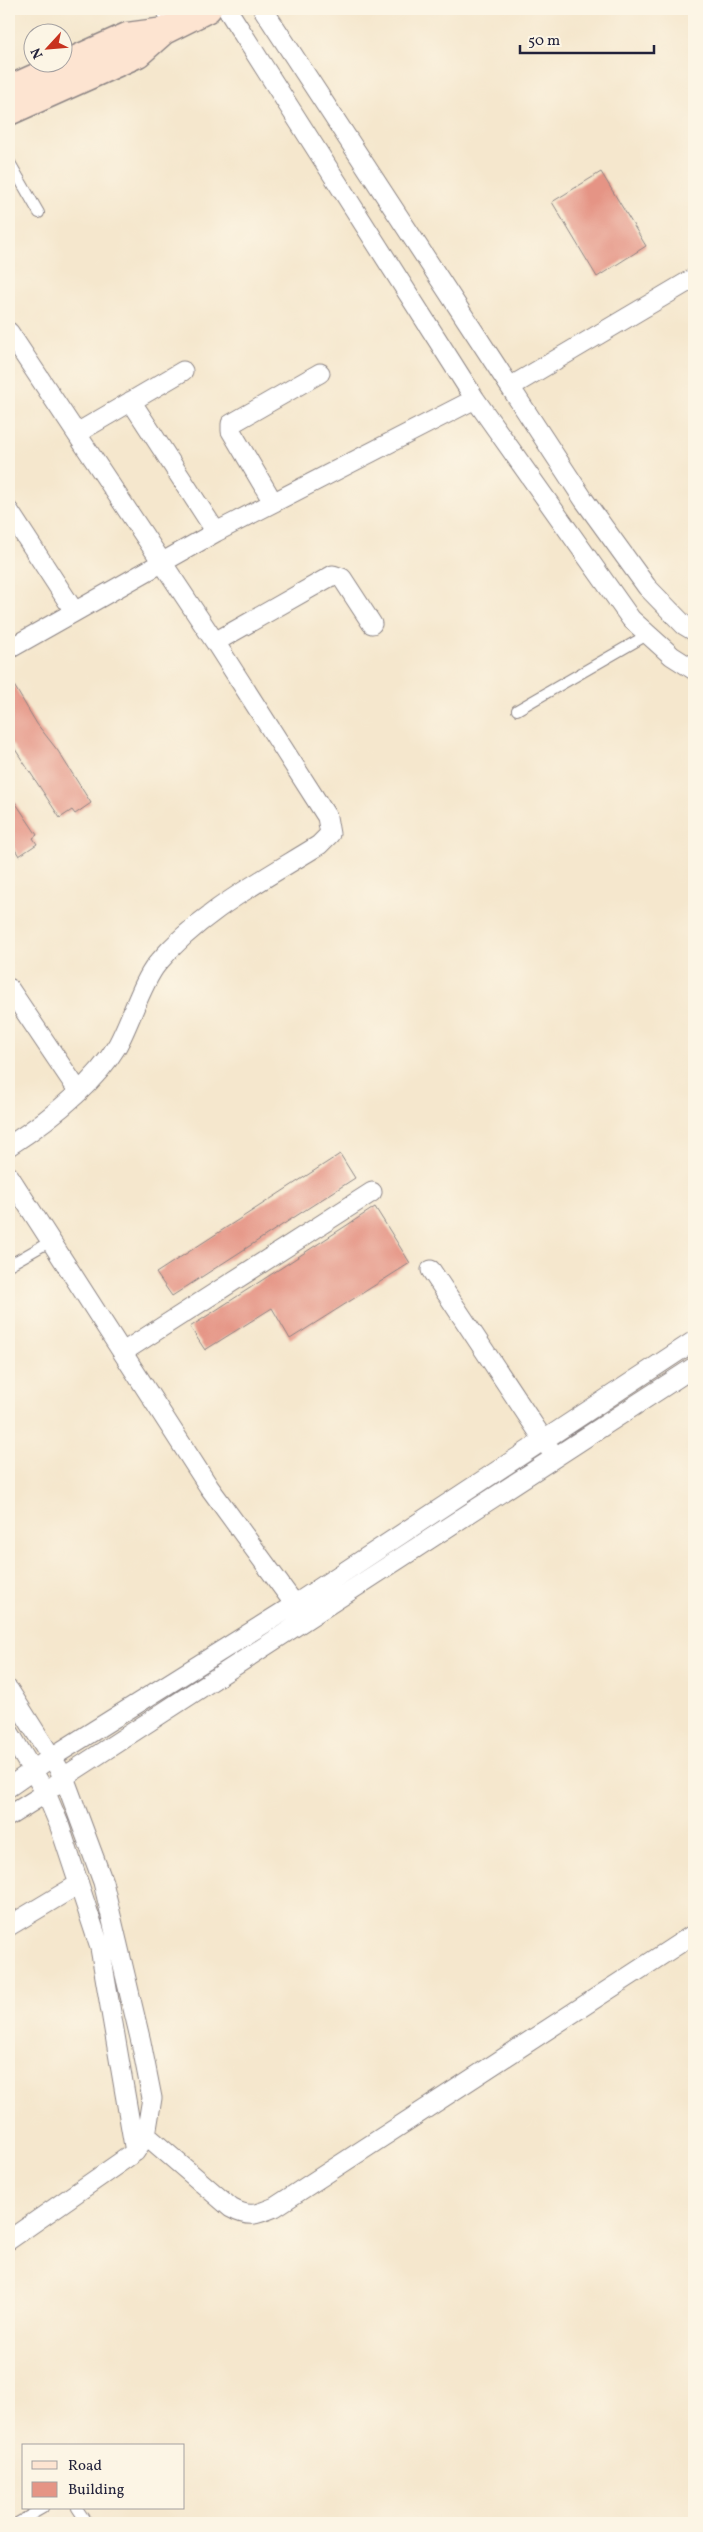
<svg xmlns="http://www.w3.org/2000/svg" width="703" height="2532" viewBox="0 0 703 2532" font-family="Vollkorn,serif">
<style>
.building{fill:#e59485}
.lines{fill:none;stroke-linecap:round;stroke-linejoin:round}
.service-casing{stroke:#8c8484;stroke-width:12}
.minor-casing{stroke:#8c8484;stroke-width:21}
.secondary-casing{stroke:#8c8484;stroke-width:29}
.service{stroke:#fff;stroke-width:10}
.minor{stroke:#fff;stroke-width:19}
.secondary{stroke:#fde4d1;stroke-width:26}
</style>
<rect width="100%" height="100%" fill="#fcf5e5"/>
<filter id="ink" filterUnits="userSpaceOnUse"><feTurbulence type="fractalNoise" baseFrequency=".02" numOctaves="2"/><feDisplacementMap in="SourceGraphic" scale="10" xChannelSelector="R" yChannelSelector="G"/><feConvolveMatrix kernelMatrix="1 2 1 2 8 2 1 2 1" color-interpolation-filters="sRGB"/></filter>
<filter id="wash" filterUnits="userSpaceOnUse"><feTurbulence type="fractalNoise" baseFrequency=".0096" numOctaves="4" result="noise"/><feDisplacementMap in="SourceGraphic" scale="20" xChannelSelector="R" yChannelSelector="G"/><feGaussianBlur stdDeviation="1.12" result="paint"/><feColorMatrix in="noise" values="0 0 0 0 0 0 0 0 0 0 0 0 0 0 0 0 0 1.4 0 .05"/><feComposite in="paint" operator="in"/></filter>
<g filter="url(#wash)">
<rect width="100%" height="100%" fill="#f5e7cd"/>
<g id="blocks">
<!-- building -->
<path class="building" d="M601,172L646,246L597,277L552,202Z
M9,677L37,724L58,751L91,803L75,814L72,810L60,818L9,740Z
M9,793L37,835L33,838L37,844L19,856L9,840Z
M340,1154L355,1178L172,1296L156,1273Z
M375,1207L410,1263L290,1339L272,1308L205,1350L190,1327Z"/>
</g>
</g>
<g filter="url(#ink)">
<use href="#blocks" fill-opacity="0" stroke="#8c8484" stroke-width="1"/>
<g class="lines">
<!-- service casing -->
<g class="service-casing">
<path id="service" d="M9,161L39,213
M517,710L647,635
M9,1265L51,1241
M77,2508L87,2523
M17,2523L43,2508"/>
</g>
<!-- minor casing -->
<g class="minor-casing">
<path id="minor" d="M165,9L173,26
M227,9L475,399L631,619L672,656L694,670
M263,9L584,500L647,587L684,625L694,631
M9,332L215,642L327,817L330,834L319,845C263,880 200,912 157,964C142,982 130,1023 117,1046C93,1086 47,1121 9,1146
M510,387L694,278
M131,401L216,532
M77,433L183,371
M273,502L231,431V424L320,373
M9,511L74,611
M215,642L333,575L342,578L372,624
M9,649L216,532L475,399
M9,988L79,1092
M9,1176L209,1487L301,1613
M431,1270L551,1451
M123,1352L372,1192
M9,1690L64,1777L103,1882L141,2042L152,2098L146,2135L135,2152L9,2240
M9,1732L46,1793L59,1824L100,1948L135,2152
M9,1787L52,1757L294,1605L694,1341
M9,1816L46,1793L64,1777L694,1367
M9,1926L79,1884
M146,2135L231,2208C249,2218 256,2215 275,2207L694,1934"/>
</g>
<!-- secondary casing -->
<g class="secondary-casing">
<path id="secondary" d="M9,89L127,36L164,31
M9,112L138,54L164,31L208,9"/>
</g>
<!-- service -->
<use href="#service" class="service"/>
<!-- minor -->
<use href="#minor" class="minor"/>
<!-- secondary -->
<use href="#secondary" class="secondary"/>
</g>
</g>
<!-- margin -->
<rect width="703" height="2532" fill="none" stroke="#fcf5e5" stroke-width="30"/>
<!-- legend -->
<rect x="22" y="2444" width="162" height="65" fill="#fcf5e5" stroke="#a5a1a1"/>
<rect x="32" y="2461" width="25" height="8" fill="#fde4d1" stroke="#a5a1a1"/>
<text x="68" y="2470" font-size="15" fill="#22223b">Road</text>
<rect x="32" y="2482" width="25" height="15" fill="#e59485" stroke="#a5a1a1"/>
<text x="68" y="2494" font-size="15" fill="#22223b">Building</text>
<!-- north arrow -->
<g transform="translate(48 48) rotate(244)"><circle r="24" fill="#fcf5e5" stroke="#a5a1a1"/>
<path d="M0-4L9 19L0 12L-9 19Z" fill="#c8321e"/>
<text y="-8" font-size="14" font-weight="bold" text-anchor="middle" fill="#22223b">N</text>
</g>
<!-- scale -->
<path d="M520 45v8h134v-8" fill="none" stroke="#22223b" stroke-width="2.5"/>
<text x="528" y="45" font-size="15" fill="#22223b" stroke="#fcf5e5" stroke-width="4" paint-order="stroke">50 m</text>
</svg>
